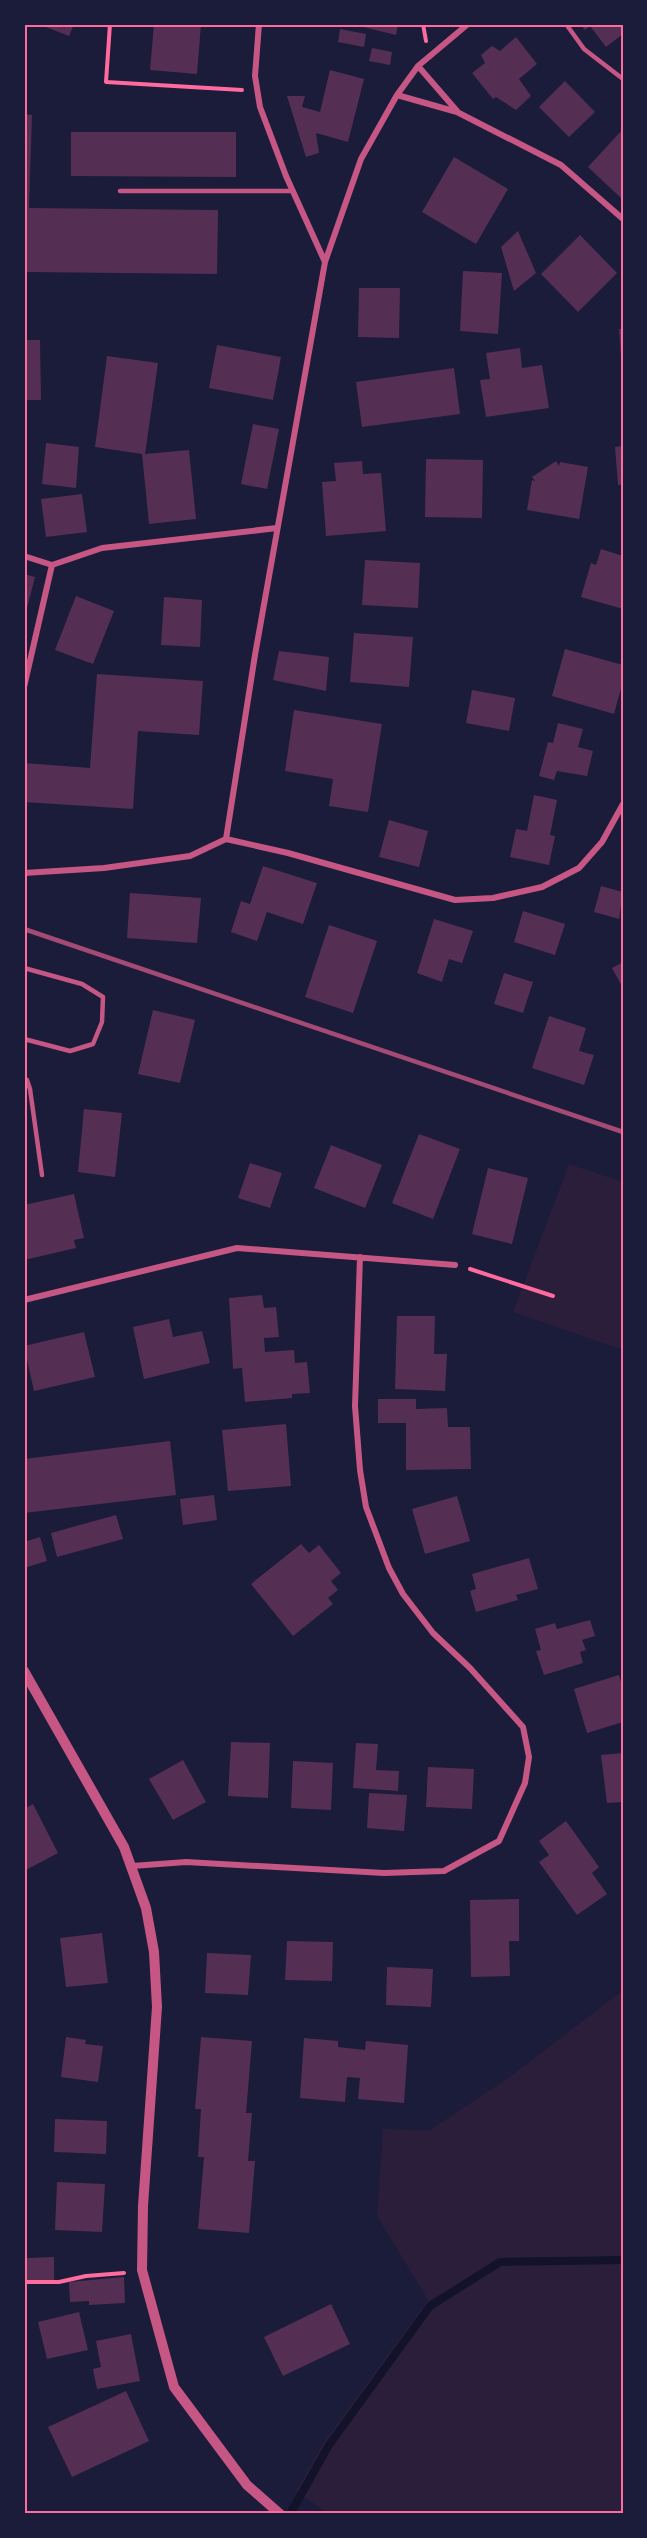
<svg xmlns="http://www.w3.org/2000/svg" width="647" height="2538" viewBox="0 0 647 2538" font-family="'Noto Serif',serif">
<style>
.green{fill:#2a1e3b}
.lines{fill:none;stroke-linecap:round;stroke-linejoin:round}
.stream{stroke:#12122b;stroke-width:8}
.building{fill:#542f53}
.path{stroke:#ff6b9d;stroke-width:4}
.service{stroke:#c65784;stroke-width:4.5}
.minor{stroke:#c65784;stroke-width:6}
.tertiary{stroke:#c65784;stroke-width:10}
.rail{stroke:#a44b75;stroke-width:4.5}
.neatline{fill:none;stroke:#ff6b9d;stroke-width:2}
</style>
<rect width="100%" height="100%" fill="#1b1b3a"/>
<!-- green -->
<path class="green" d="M569,1164L623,1182V1350L513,1312Z
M623,1990V2514H329L296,2491L324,2442L428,2300L377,2216L383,2129L430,2130L511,2076Z"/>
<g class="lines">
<!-- stream -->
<path class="stream" d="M290,2514L329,2445L430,2306L500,2262L623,2260"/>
</g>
<!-- building -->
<path class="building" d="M38,24H74L69,36Z
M154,24H201L197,74L150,70Z
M351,24H398L396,35Z
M580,24H622L623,34L606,47L590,26L585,30Z
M340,29L366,34L364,47L338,42Z
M516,37L537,64L519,79L531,96L516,110L496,97L493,99L472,73L485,63L481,55L492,46L500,51Z
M372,48L392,52L390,65L369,61Z
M330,70L364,79L348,142L316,133L319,153L306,157L287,96H305L302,107L320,112Z
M565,81L595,112L569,137L539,107Z
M24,114L32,115L29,208L218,210L217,274L27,272L24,298Z
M623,129V200L588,167Z
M71,132H236V177L71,176Z
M454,157L508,189L476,244L422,212Z
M518,231L536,273L514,291L501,247Z
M580,235L617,273L578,312L541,274Z
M463,271L502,273L498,334L460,331Z
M359,288H400L399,338L358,337Z
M619,329H623V356H621Z
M24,340H40L41,400H24Z
M217,345L281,357L273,400L209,388Z
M520,348L522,368L542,365L549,408L486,417L480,380L490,379L486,353Z
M107,356L158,363L145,454L189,450L196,519L149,524L142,454L95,447Z
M454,368L460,414L362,427L356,382Z
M253,424L279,429L267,489L241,484Z
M46,443L79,447L76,488L42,484Z
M623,446V484L618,485L615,447Z
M426,459L483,460L482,518L425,517Z
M362,461L363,474L381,473L386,531L326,536L322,482L336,481L334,463Z
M556,461L559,466L560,462L588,467L579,519L527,510L532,480L535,481L532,477Z
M82,494L87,532L46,537L41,499Z
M601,549L623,556V609L581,597L591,563L596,565Z
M365,560L420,563L418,608L362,605Z
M24,574L35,577L26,612H24Z
M76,596L114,611L93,664L55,650Z
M164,597L202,600L200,647L161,645Z
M354,633L413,637L409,687L350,682Z
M565,649L623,665V681L614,714L552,696Z
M279,651L329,657L326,691L273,680Z
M97,674L203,681L199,735L138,731L133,809L24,802V763L90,768Z
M472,690L515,698L509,731L466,723Z
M294,710L382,724L368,812L329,806L333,779L285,771Z
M558,723L583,729L578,747L593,751L587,776L557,771L554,780L539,776L548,742L553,743Z
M534,795L557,800L550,835L555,836L549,865L510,857L516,829L527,831Z
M389,820L428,831L419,867L379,857Z
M263,866L317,883L303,924L267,912L257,941L231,932L241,901L250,904Z
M601,886L623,892L619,919L594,912Z
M130,893L201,898L197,943L127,938Z
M523,911L565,924L555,955L514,942Z
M434,919L473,931L462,963L449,959L442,982L417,973Z
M329,925L377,941L353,1013L305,997Z
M623,962V988L612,968Z
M504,973L533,982L523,1013L494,1004Z
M153,1010L195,1020L180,1083L138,1074Z
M549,1016L586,1028L579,1051L594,1055L584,1085L532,1068Z
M84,1109L122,1113L115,1177L78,1172Z
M419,1134L460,1149L433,1219L392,1203Z
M331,1145L382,1165L365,1208L314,1188Z
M250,1163L282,1173L270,1208L238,1198Z
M488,1168L528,1178L512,1244L472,1234Z
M74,1194L84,1238L74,1240L76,1248L24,1260V1205Z
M262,1295L264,1308L276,1307L279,1337L264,1338L265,1352L294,1350L295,1363L307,1362L310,1393L292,1394V1398L245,1402L242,1368L233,1369L229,1298Z
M397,1316H435L434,1354H447L445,1391L395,1389Z
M169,1319L173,1337L202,1331L210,1363L144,1379L133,1327Z
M84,1332L95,1377L34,1391L24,1346Z
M378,1399H416V1409L447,1408L448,1427H470L471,1469L406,1470V1423H378Z
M286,1424L291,1486L228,1491L222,1430Z
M170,1441L176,1495L24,1513V1459Z
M214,1495L217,1520L183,1525L180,1499Z
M457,1496L470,1541L425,1554L412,1509Z
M116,1515L123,1539L57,1557L51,1533Z
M40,1537L47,1561L24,1568V1542Z
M301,1544L309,1553L319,1545L341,1573L331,1581L338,1590L328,1598L333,1604L293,1636L251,1584Z
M529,1558L538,1589L516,1595L518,1600L476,1612L470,1591L476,1589L472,1574Z
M590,1620L595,1636L582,1640L586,1650L580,1652L583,1663L544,1675L536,1651L541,1650L535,1629L555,1623L557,1629Z
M619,1675L623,1690V1722L587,1733L574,1689Z
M231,1742L270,1743L268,1798L228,1796Z
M356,1743L378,1744L376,1770L399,1771L398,1791L353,1788Z
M623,1753V1802L607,1803L601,1755Z
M183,1760L206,1802L173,1820L149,1779Z
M293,1761L333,1763L331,1810L291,1808Z
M428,1767L474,1769L472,1809L426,1807Z
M369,1793L407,1795L404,1831L367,1828Z
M33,1804L58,1853L24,1871V1809Z
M566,1821L599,1867L592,1873L607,1894L577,1915L539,1862L549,1855L539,1841Z
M519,1899V1941H509L510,1976L471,1977L470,1900Z
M102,1933L108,1983L66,1987L60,1938Z
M287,1941L333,1942L332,1981L285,1980Z
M207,1953L251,1955L248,1995L205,1993Z
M387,1967L433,1969L431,2007L386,2005Z
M66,2037L86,2040L85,2044L103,2046L98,2082L61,2077Z
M201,2037L252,2041L246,2113H252L248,2161H255L249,2233L198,2229L204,2157H198L201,2109H195Z
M304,2038L338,2041V2047L365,2050L366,2041L408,2045L404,2103L358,2099L360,2078L347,2077L345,2102L300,2098Z
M55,2119L107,2121L106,2154L54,2152Z
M57,2182L105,2184L102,2232L55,2230Z
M54,2257V2281L26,2282V2258Z
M124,2277L125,2303L89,2305V2301L70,2302L69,2282Z
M331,2304L350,2344L283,2376L264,2337Z
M79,2312L88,2350L47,2359L38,2322Z
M131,2334L140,2381L97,2389L93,2369L101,2367L96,2341Z
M126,2391L149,2441L72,2477L48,2427Z"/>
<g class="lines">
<!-- path -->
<path class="path" d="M110,24L106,82L242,90
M423,24L426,41
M470,1269L553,1296
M24,2282H59L86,2276L124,2273"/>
<!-- service -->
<path class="service" d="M566,24L584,49L623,79
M120,191H293
M24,968L82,984L103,997L102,1022L93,1044L70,1051L24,1039
M24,1079L27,1080L30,1089L42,1175"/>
<!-- minor -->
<path class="minor" d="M259,24L255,76L260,107L286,176L325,262
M418,66L457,111
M397,95L457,112L561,165L623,219
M24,556L52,565L102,548L277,528
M24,687L52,565
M226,839L255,655L325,262L361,159L397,95L418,66L468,24
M24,873L104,868L190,856L226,839L288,853L455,900L493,898L542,887L579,868L602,842L623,804
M24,1300L237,1248L455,1265
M132,1866L186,1862L384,1873L444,1871L499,1841L525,1783L529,1757L523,1727L470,1668L433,1633L403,1594L389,1568L366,1507L360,1470L355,1406L360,1257"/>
<!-- tertiary -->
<path class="tertiary" d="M24,1671L124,1847L146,1908L154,1952L157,2007L143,2206L142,2270L174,2387L247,2485L280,2514"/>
<!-- rail -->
<path class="rail" d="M24,929L623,1132"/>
</g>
<!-- border -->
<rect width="647" height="2538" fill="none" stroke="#1b1b3a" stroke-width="51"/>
<rect x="26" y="26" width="596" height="2486" class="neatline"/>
</svg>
